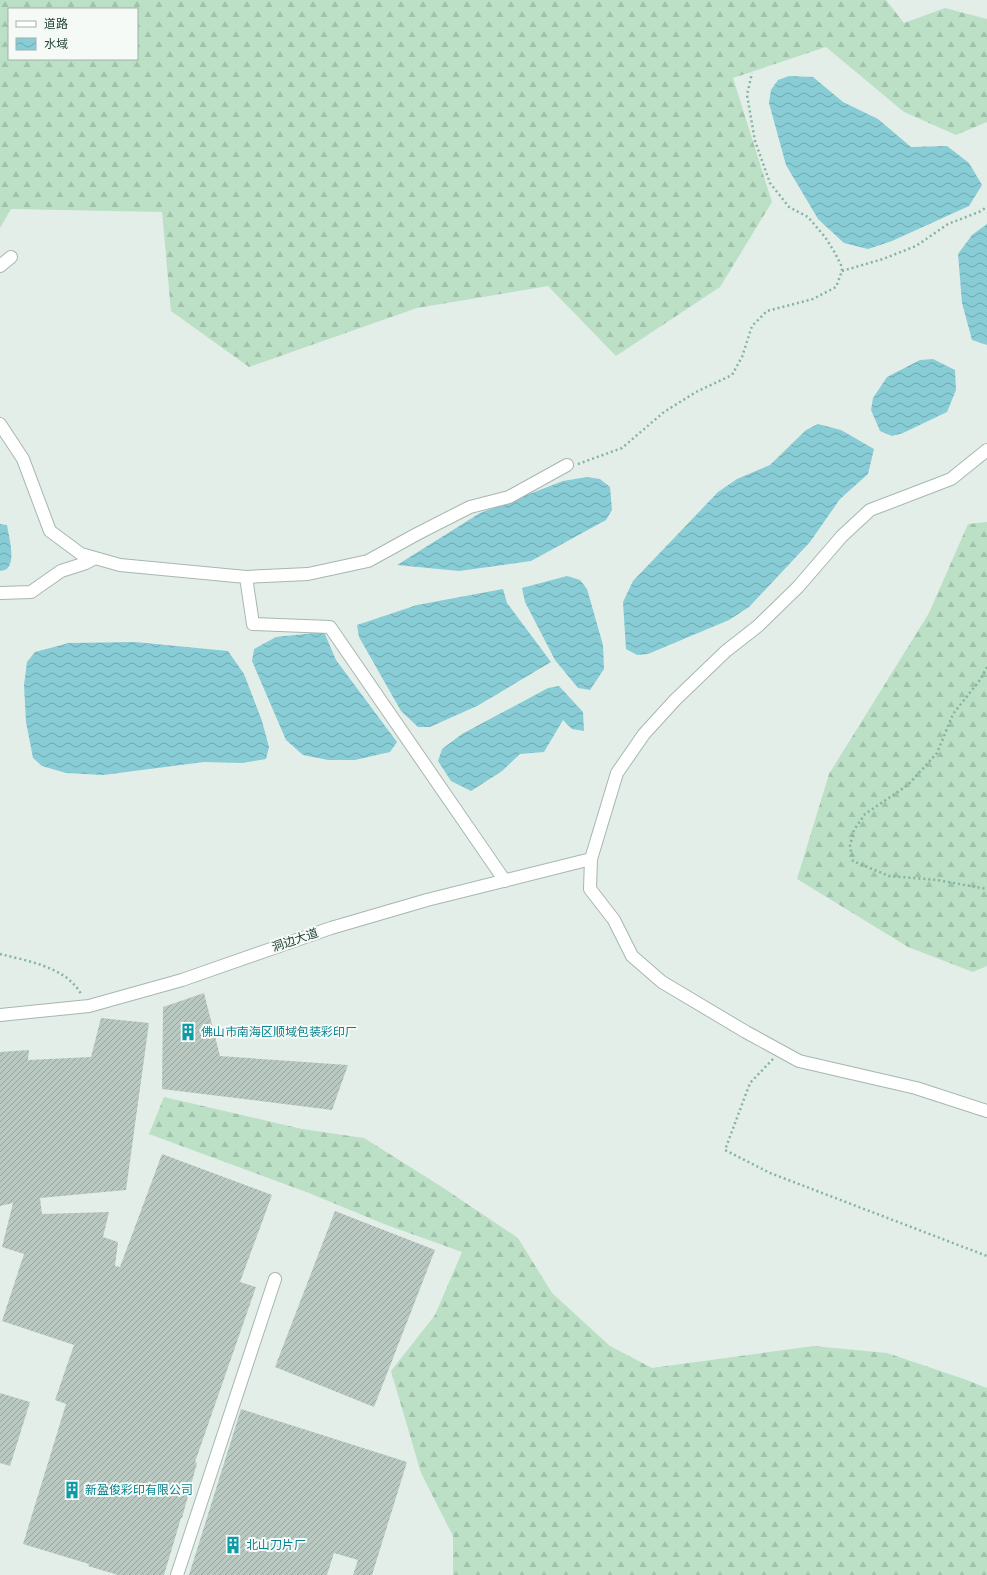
<svg xmlns="http://www.w3.org/2000/svg" width="987" height="1575" viewBox="0 0 987 1575" font-family="'DejaVu Sans','Noto Sans SC',sans-serif">
<style>
.forest{fill:url(#forest-firs);fill-rule:evenodd}
.water{fill:url(#water-waves)}
.building{fill:url(#building-hatch)}
.lines{fill:none;stroke-linecap:round;stroke-linejoin:round}
.minor-casing{stroke:#a6b7b0;stroke-width:14}
.path{stroke:#82b4a3;stroke-width:2.5;stroke-dasharray:2 3;stroke-linecap:butt}
.minor{stroke:#fff;stroke-width:12}
.labels{text-anchor:middle;dominant-baseline:central;stroke-width:4;stroke-linejoin:round;paint-order:stroke}
.street-label{font-size:12px;fill:#224138;stroke:#f5faf7}
.culture-label{font-size:12px;fill:#0d838f;stroke:#f5faf7;text-anchor:start}
</style>
<defs>
<pattern id="forest-firs" width="22" height="20" patternUnits="userSpaceOnUse"><rect width="22" height="20" fill="#bbe0c5"/><path d="M5 1l3.5 6h-7zM16 11l3.5 6h-7z" fill="#a0c1aa"/></pattern>
<pattern id="water-waves" width="16" height="10" patternUnits="userSpaceOnUse"><rect width="16" height="10" fill="#88ccd6"/><path d="M0 5q4-4 8 0t8 0" fill="none" stroke="#6fa7af"/></pattern>
<pattern id="building-hatch" width="6" height="6" patternUnits="userSpaceOnUse"><rect width="6" height="6" fill="#b9c9c2"/><path d="M-1 1l2-2M0 6l6-6M5 7l2-2" fill="none" stroke="#96a59f"/></pattern>
</defs>
<rect width="100%" height="100%" fill="#e4eee9"/>
<!-- forest -->
<path class="forest" d="M0,0H886L904,23L945,8L987,19V122L956,135L904,112L826,47L733,78L772,202L720,287L616,356L548,286L417,308L249,367L171,311L162,212L11,209L0,228ZM9,9H137V59H9Z
M987,522V966L973,972L908,947L797,879L829,774L929,613L968,524Z
M164,1097L302,1129L364,1138L442,1187L518,1238L552,1293L610,1346L652,1368L813,1346L887,1353L964,1379L987,1388V1575H453V1536L421,1473L391,1371L435,1315L462,1252L384,1224L309,1193L149,1134Z"/>
<!-- water -->
<path class="water" d="M789,76L813,77L843,102L878,119L911,147L947,146L969,163L982,185L969,206L892,241L868,249L844,243L818,219L786,165L769,103L771,90L778,80Z
M987,224V345L972,340L962,303L958,254L972,235Z
M933,359L955,370L956,390L947,412L903,433L892,436L880,431L871,410L873,398L887,377L920,360Z
M818,424L841,430L874,449L868,474L840,499L810,542L749,607L729,620L648,654L637,655L626,649L623,602L633,581L718,492L737,479L770,465L806,430Z
M587,477L600,479L610,487L612,510L606,520L531,561L459,571L397,565L480,513L563,481Z
M0,524L7,525C9,538 19,571 0,571Z
M567,576L580,580L587,589L603,645L604,669L590,690L578,688L555,660L525,602L522,588Z
M503,589L507,603L551,662L477,706L430,727H418L401,711L359,637L357,625L417,605Z
M324,632L336,660L397,742L390,752L355,760H328L303,755L286,740L252,661L254,649L276,637Z
M135,642L228,651L244,674L262,721L269,747L266,759L242,763L204,762L103,775L66,773L42,766L33,758L26,722L24,685L27,662L35,652L69,643Z
M559,686L583,712L584,731L572,729L563,720L544,752L520,754L502,771L471,791L451,781L438,761L442,749L462,734L548,688Z"/>
<!-- building -->
<path class="building" d="M204,993L220,1056L348,1065L332,1110L162,1089L163,1007Z
M101,1018L149,1023L126,1190L40,1198L42,1214L109,1212L103,1237L118,1242L115,1266L120,1267L162,1154L272,1195L240,1282L256,1287L195,1462L197,1463L182,1518H181L164,1575H118L88,1566L89,1564L23,1544L66,1404L55,1400L74,1345L2,1321L24,1254L2,1247L13,1203L0,1206V1052L29,1050L28,1060L91,1057Z
M335,1211L435,1250L374,1407L275,1367Z
M0,1393L30,1402L10,1466L0,1463Z
M241,1409L407,1462L372,1575H353L358,1560L334,1553L327,1575H189Z"/>
<g class="lines">
<!-- minor casing -->
<g class="minor-casing">
<path id="minor" d="M0,266L11,257
M0,424L23,459L50,531L81,554L120,565L246,577L253,624L330,627L505,881
M987,450L951,479L870,510L842,536L798,587L758,626L726,651L675,700L644,734L617,773L591,859L590,889L614,920L632,956L662,982L746,1032L799,1061L916,1088L987,1111
M246,577L308,574L368,561L417,534L470,507L509,497L567,465
M0,593L31,592L61,571L86,563L95,558
M0,1015L89,1006L182,980L331,928L427,900L591,859
M177,1575L275,1279"/>
</g>
<!-- path -->
<path class="path" d="M842,271L883,259L916,246L948,224L979,212L987,207
M578,464L622,448L664,412L696,392L732,375L742,357L752,326L767,311L813,299L836,287L842,271V267L835,253L825,237L808,217L789,207L770,183L755,141L747,95L752,73
M987,667L980,680L953,714L937,753L908,785L865,814L854,830L850,846L853,861L889,876L937,880L987,889
M0,954C28,961 66,967 81,994
M773,1059L750,1083L725,1150L770,1173L987,1256"/>
<!-- minor -->
<use href="#minor" class="minor"/>
</g>
<!-- icons -->
<defs>
<g id="building-bare" transform="scale(1.38)"><path d="M-4-6H4V6H1V3H-1V6H-4ZM-2.5-4.3h1.7v1.8h-1.7ZM.8-4.3h1.7v1.8H.8ZM-2.5-1h1.7V.8h-1.7ZM.8-1h1.7V.8H.8Z" fill="#0f9aa8" stroke="#f5faf7" stroke-width="2.5" paint-order="stroke"/></g>
</defs>
<g fill-rule="evenodd">
<use href="#building-bare" x="188" y="1032"/>
<use href="#building-bare" x="72" y="1490"/>
<use href="#building-bare" x="233" y="1545"/>
</g>
<g class="labels">
<!-- street labels -->
<g class="street-label">
<text transform="translate(295 940) rotate(-19)">洞边大道</text>
</g>
<!-- culture labels -->
<g class="culture-label">
<text x="201" y="1032">佛山市南海区顺域包装彩印厂</text>
<text x="85" y="1490">新盈俊彩印有限公司</text>
<text x="246" y="1545">北山刀片厂</text>
</g>
</g>
<!-- legend -->
<rect x="8" y="8" width="130" height="52" fill="#f5faf7" stroke="#a1b0ab"/>
<rect x="16" y="21" width="20" height="6" fill="#ffffff" stroke="#a1b0ab"/>
<text x="44" y="28" font-size="12" fill="#224138">道路</text>
<rect x="16" y="38" width="20" height="12" fill="url(#water-waves)" stroke="#a1b0ab"/>
<text x="44" y="48" font-size="12" fill="#224138">水域</text>
</svg>
